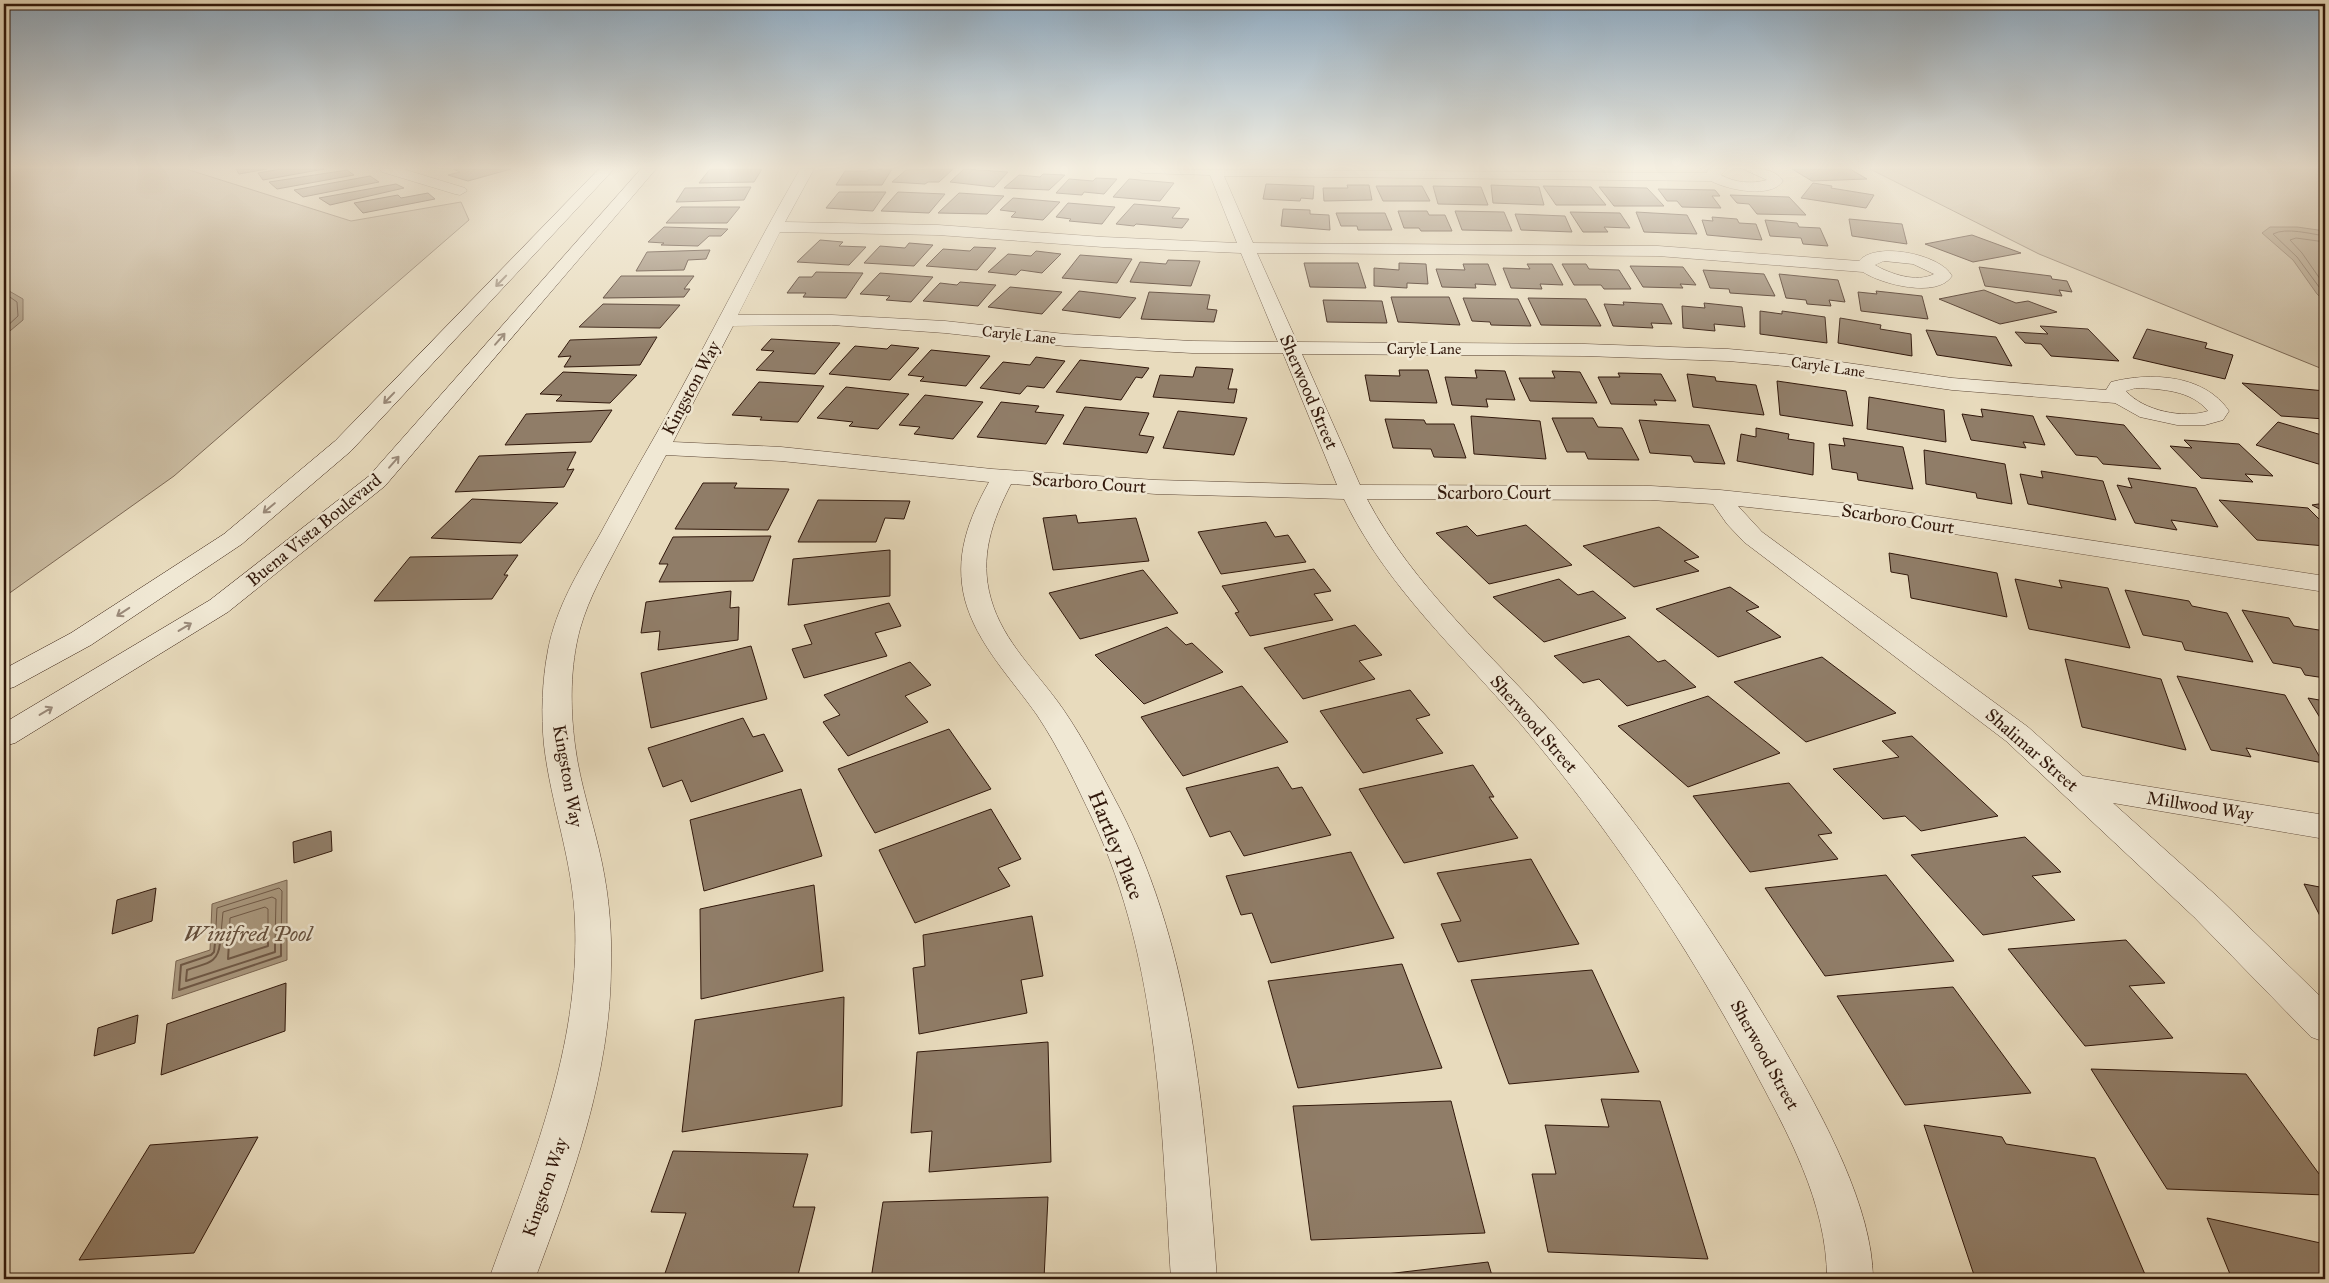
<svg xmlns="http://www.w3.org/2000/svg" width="2329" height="1283" viewBox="0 0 2329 1283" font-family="'IM FELL Great Primer',serif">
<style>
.green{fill:#c9ba9f;stroke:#7d6955}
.water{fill:#aa9980;stroke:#7a6551}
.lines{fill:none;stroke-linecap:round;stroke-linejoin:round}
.shore-far1{stroke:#6e5846;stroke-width:1}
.shore{stroke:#6e5846;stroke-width:2}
.building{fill:#907d68;stroke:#31180b}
.minor-casing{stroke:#5f4938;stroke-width:1}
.secondary-casing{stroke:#31180b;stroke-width:1}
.minor{fill:#f0e8d4;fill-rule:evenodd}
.secondary{fill:#f0e8d4;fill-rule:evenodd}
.oneway{stroke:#9a8a7a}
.labels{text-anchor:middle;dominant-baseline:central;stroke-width:5;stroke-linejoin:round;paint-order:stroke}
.far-street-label{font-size:15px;fill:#31180b;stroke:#f0e8d4}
.street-label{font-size:18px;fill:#31180b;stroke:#f0e8d4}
.near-street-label{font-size:21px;fill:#31180b;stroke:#f0e8d4}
.near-water-label{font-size:22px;font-style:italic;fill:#614c3a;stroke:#f0e8d4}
</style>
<rect width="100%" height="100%" fill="#e8dbbd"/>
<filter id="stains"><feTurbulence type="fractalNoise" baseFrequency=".004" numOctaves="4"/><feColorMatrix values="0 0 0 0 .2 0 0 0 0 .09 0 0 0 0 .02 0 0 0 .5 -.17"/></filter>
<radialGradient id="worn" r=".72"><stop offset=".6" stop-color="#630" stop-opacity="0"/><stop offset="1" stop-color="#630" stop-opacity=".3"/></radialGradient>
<!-- green -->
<path class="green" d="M4,169H186L351,221L461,202L469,220L174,476L4,597Z
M1870,169H2325V370L2039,254Z"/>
<!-- water -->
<path class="water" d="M2270,227H2297L2325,231V302L2317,294L2293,260L2262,233Z
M4,288L23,299V320L4,336Z
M287,880V960L172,999L176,961L210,950L212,904Z"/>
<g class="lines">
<!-- shore-far1 -->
<path class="shore-far1" d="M2325,236C2311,234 2286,227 2273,234L2297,257L2325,295
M2325,242L2296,238L2290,240L2302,253L2325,286
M4,293L17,302L18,316L4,329
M215,944L217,908L279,888L282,891L281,944
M220,944L223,912L272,897L276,899L275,944
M229,944L230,918L265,907L268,909V944"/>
<!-- shore -->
<path class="shore" d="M215,943L214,952L211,955L181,965L179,990L281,956V943
M220,943C218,965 205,963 187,970L186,981L275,952V943
M229,943L228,959L268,946V943"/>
</g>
<!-- building -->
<path class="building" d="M236,169H267L239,174Z
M281,169H324L263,180L258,173Z
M453,169H511L468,181L448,175L460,172Z
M710,169H762L754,182L699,183Z
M869,169H892L882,185H836L845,171H868Z
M919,169H953L939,182H928L925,184L892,182L906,170Z
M964,169L1008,172L994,187L950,182Z
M1792,169H1850L1867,179L1812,181Z
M347,170L354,175L277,189L269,182Z
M1043,174L1065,175L1049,190L1004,188L1019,175L1040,177Z
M370,176L379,182L303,197L294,190Z
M1096,178L1117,179L1104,194L1084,192L1082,195L1056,193L1069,179L1093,181Z
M1129,179L1174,183L1160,201L1113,197Z
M1813,183L1832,186L1831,188L1874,195L1866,208L1801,198Z
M396,184L404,188L330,205L319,198Z
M1266,184L1314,186L1313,199L1301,198L1300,201L1263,199Z
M1347,185H1369L1372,200L1324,201L1323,188H1348Z
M1491,185L1539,187L1544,205L1493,203Z
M1376,186H1422L1430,201H1383Z
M1433,186L1481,187L1488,205L1438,204Z
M1543,186L1591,187L1606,205H1556Z
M751,187L744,200L676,202L685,188Z
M1599,187L1647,188L1664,206H1614Z
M1658,189L1715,190L1720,196H1712L1721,208L1682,207L1677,201H1667Z
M839,192H886L873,211L826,208Z
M898,192L945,194L929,213L881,211Z
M428,193L435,199L363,213L354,203L398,195L401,198Z
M959,193L1004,196L987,214L938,213Z
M1730,195L1789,197L1806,215L1757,214L1749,204L1737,203Z
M1013,198L1060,202L1043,220L1011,217L1016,212L1000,210Z
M1068,203L1115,207L1102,224L1069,221L1071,219L1056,217Z
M1134,204L1180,208L1172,218L1189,219L1182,228L1136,224L1134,226L1116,224Z
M681,207H740L727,223H666Z
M1283,209L1310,210V214L1329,215L1330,230L1281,226Z
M1398,211H1427L1429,215H1445L1452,231H1421L1419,228H1404Z
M1455,211L1504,212L1512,231L1462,230Z
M1570,212L1620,213L1630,228L1604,227L1608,232H1583Z
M1636,212L1687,215L1697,234L1644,232Z
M1336,213H1385L1392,230H1358L1357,226H1341Z
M1515,214L1565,216L1572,232L1521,230Z
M1712,217L1737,219L1739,223L1756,224L1762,240L1707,235L1702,220L1713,221Z
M1849,219L1902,224L1907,244L1852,236Z
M1765,220L1797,223L1799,227L1820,228L1828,246L1803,244L1801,238L1770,236Z
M664,227L728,229L721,236H709L698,246L661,245L664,243L648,242Z
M1972,235L2021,253L1973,262L1925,244Z
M820,240L843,242L839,246L866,247L849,265L797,262Z
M909,243L933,245L914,266L864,263L880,246L905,248Z
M974,247L996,248L977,270L926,266L943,249L970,251Z
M710,250L706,259L688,260L684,270L636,271L647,252Z
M1036,251L1061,254L1042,273L1021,270L1016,275L988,272L1008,254L1031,256Z
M1080,255L1132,259L1117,283L1062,278Z
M1168,260L1200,261L1191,286L1130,282L1140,262L1166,264Z
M1304,263H1358L1366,288L1310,287Z
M1399,263L1426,264L1428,284L1407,283V288L1374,286V268L1399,270Z
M1463,264H1488L1496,285L1475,284L1476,288L1442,287L1436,269L1465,270Z
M1527,264H1552L1563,285L1540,284L1542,289L1511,288L1503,268L1530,269Z
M1562,264H1586L1589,269L1619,270L1631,289H1604L1601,285H1574Z
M1630,266L1683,267L1696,285L1680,284L1683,288L1643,287Z
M1979,267L2051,276L2052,279L2067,281L2072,292L2059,290L2062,296L1985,286Z
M1703,270L1764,274L1775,296L1730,293L1729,289L1710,288Z
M816,272L863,273L846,298L803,297L806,293H787L799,277H812Z
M880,273L933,277L911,302L886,300L890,296L860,294Z
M1779,274L1838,280L1845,302L1829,300L1831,306L1807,304L1806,300L1786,298Z
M621,276H694L684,289H690L684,297L603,298Z
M960,282L996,285L978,306L923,301L940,283L957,285Z
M1010,287L1062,292L1042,314L988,307Z
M1984,290L2016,303L2028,301L2057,312L2000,324L1939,299Z
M1079,291L1113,295L1136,298L1120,318L1062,310Z
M1876,291L1922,296L1928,319L1861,311L1858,292L1877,294Z
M1149,292L1210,295L1207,309L1217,310L1214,322L1141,319Z
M1391,297H1449L1460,325L1398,322Z
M1463,298L1518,299L1531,326L1491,325L1490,322L1472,321Z
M1528,298L1586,299L1601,326L1541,325Z
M1323,300L1382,301L1387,323L1327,322Z
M1623,302L1662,304L1672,324L1651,323L1653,328L1613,326L1604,304L1624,305Z
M1704,303L1742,307L1745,327L1714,324L1715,331L1683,328L1682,306L1705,308Z
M603,304L680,305L660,328L579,327Z
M1760,311L1782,314V311L1825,317L1827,343L1760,334Z
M1840,318L1881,325L1880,329L1911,334L1912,356L1838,343Z
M2040,326L2088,329L2119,361L2051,356L2041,344L2025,343L2015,332L2048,334Z
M2147,329L2207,343L2205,348L2233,355L2225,379L2133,358Z
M1926,330L1996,337L2012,366L1937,355Z
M657,337L640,365L564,367L571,356L558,357L570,340Z
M771,339L840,343L815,374L756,370L774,351L761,350Z
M891,345L919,348L890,380L829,374L855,346L887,349Z
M931,350L990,356L966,386L920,381L924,377L908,375Z
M1036,357L1065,361L1044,388L1027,386L1020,394L980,388L1003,362L1030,365Z
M1080,360L1149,368L1142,378L1136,377L1121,400L1056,392Z
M1196,367L1233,369L1228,389H1237L1234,403L1153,397L1160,375L1193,377Z
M1399,370H1428L1437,403L1370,401L1365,375L1400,376Z
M1475,370L1505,371L1515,400L1486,399L1488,407L1452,405L1445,377L1477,378Z
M1552,371L1580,372L1597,403L1530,401L1519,378H1555Z
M563,372L637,375L610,403L556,401L562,395L540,394Z
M1618,373L1661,374L1676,401L1654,400L1657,405L1611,404L1598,377H1620Z
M1687,374L1715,377L1716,381L1756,385L1764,415L1693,407Z
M1777,381L1846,391L1853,426L1780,415Z
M759,382L824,386L798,422L760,420L762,417L732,415Z
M2242,383L2325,391V419L2281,416Z
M846,387L909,394L878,429L849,426L853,422L817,418Z
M925,395L983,402L953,439L914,434L920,427L899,425Z
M1869,397L1944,410L1946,442L1867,429Z
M1001,402L1039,406L1035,412L1064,415L1046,444L977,437Z
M1085,407L1149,413L1139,435L1154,437L1147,453L1063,444Z
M1981,409L2033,416L2045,445L2023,442L2026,448L1971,440L1962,414L1983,417Z
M612,410L591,442L505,445L526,414Z
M1178,411L1247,418L1234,455L1163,448Z
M1471,416L1540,421L1546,459L1474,454Z
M2046,416L2124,425L2161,469L2103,464L2097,457L2076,455Z
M1552,418H1593L1598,427L1622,428L1639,460L1588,459L1585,452H1567Z
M1385,419L1424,420L1426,424H1454L1466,458L1434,457L1431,449L1393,448Z
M1639,420L1709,425L1725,464L1694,462L1691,456L1650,453Z
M2278,422L2325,436V466L2256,445Z
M1756,428L1789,434L1788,439L1814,443L1813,475L1737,461L1741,434L1756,437Z
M1843,438L1903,447L1913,489L1858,480L1857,473L1832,469L1829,444L1845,446Z
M2184,440L2239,444L2273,476L2245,474L2253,482L2201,478L2170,446L2192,448Z
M1924,450L2005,464L2012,504L1977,498L1976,493L1926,484Z
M576,452L567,470L574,469L564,487L455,492L479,456Z
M2041,471L2103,481L2116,520L2028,504L2020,474L2043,478Z
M2128,478L2196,488L2218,527L2171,520L2177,530L2135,523L2117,485L2132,488Z
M703,483H737L734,488L789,489L768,530L675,529Z
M472,499L558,503L521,543L431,538Z
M818,500L910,501L904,519L885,518L876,542H798Z
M2219,500L2308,508L2325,525V546L2257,540Z
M2325,503V512L2312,505Z
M1076,515L1078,523L1136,518L1149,561L1053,570L1043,518Z
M1266,522L1275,537L1288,535L1306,562L1221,574L1198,532Z
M1526,525L1572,565L1489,584L1436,533L1467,526L1477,536Z
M1659,527L1699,557L1684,561L1699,571L1634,587L1583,546Z
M771,536L753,581L659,582L668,564H659L673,537Z
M890,550V596L788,605L793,559Z
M1889,553L1997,573L2007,617L1911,598L1908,575L1891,572Z
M518,555L504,575H508L492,599L374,601L410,557Z
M1314,569L1331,591L1314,594L1333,620L1250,636L1235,613L1239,612L1222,586Z
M1143,570L1178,613L1080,639L1049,593Z
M1559,579L1578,595L1593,591L1626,618L1544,642L1493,597Z
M2015,579L2062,588L2059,580L2108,588L2130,648L2029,629Z
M1730,587L1759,607L1746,611L1781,637L1718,657L1656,609Z
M2125,590L2189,601L2192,606L2227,613L2253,662L2185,650L2182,642L2143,635Z
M731,591L730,608L739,607L738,640L658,650L660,631L641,633L646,602Z
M889,603L901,626L875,633L887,656L804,678L792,649L812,644L804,625Z
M2242,610L2289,618L2294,626L2325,631V678L2305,675L2301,668L2273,663Z
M1355,625L1382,655L1359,661L1375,679L1303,699L1264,648Z
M1167,627L1186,645L1192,643L1223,672L1144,704L1095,655Z
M1629,636L1658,662L1665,660L1696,687L1627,706L1599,679L1583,683L1554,656Z
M751,646L767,699L651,728L641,673Z
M1822,657L1896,713L1806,742L1734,682Z
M2065,659L2161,679L2186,750L2082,727Z
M910,662L931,685L905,696L928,722L848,756L823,722L840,715L824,695Z
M2177,676L2285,695L2323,763L2246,748L2251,757L2211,750Z
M1242,686L1288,742L1183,776L1141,717Z
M1410,690L1430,715L1416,719L1443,753L1363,773L1320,711Z
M1708,696L1780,753L1688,787L1618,726Z
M2308,698L2325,701V726Z
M743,718L753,737L764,734L783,771L691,802L682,780L663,787L648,748Z
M949,729L991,789L875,833L838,769Z
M1912,736L1998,816L1921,831L1905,816L1883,819L1833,769L1899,757L1882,741Z
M1473,765L1494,797H1489L1518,838L1404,863L1359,789Z
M1278,767L1292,789L1302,787L1331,835L1244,856L1230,831L1210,837L1186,788Z
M1789,783L1832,833L1818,835L1838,859L1750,872L1693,796Z
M801,789L822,856L704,891L690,820Z
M991,809L1021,859L998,868L1010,886L915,923L879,850Z
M331,831L332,851L294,863L293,842Z
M2025,837L2061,872L2032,876L2075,920L1983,935L1911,855Z
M1351,852L1394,938L1271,963L1252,913L1241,915L1226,876Z
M1531,859L1579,944L1458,962L1441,924L1461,921L1437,873Z
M1886,875L1954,961L1825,976L1765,888Z
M2304,884L2325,888V918H2321Z
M814,885L823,971L701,999L700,909Z
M156,888L152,921L112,934L117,900Z
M1032,916L1043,976L1021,980L1027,1013L919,1034L913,968L925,966L923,935Z
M2126,940L2165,983L2129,986L2173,1038L2085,1046L2008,949Z
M1402,964L1442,1068L1298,1088L1268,981Z
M1592,970L1639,1072L1509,1084L1471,980Z
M286,983L285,1031L161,1075L167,1024Z
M1953,987L2031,1093L1905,1105L1837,996Z
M844,997L842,1106L682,1132L695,1020Z
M138,1015L135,1043L94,1056L98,1028Z
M1048,1042L1051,1162L929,1172L932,1131L911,1133L917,1052Z
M2091,1069L2246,1074L2325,1182V1195L2167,1189Z
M1601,1099L1660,1101L1708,1259L1548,1252L1532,1174H1556L1545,1125L1609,1127Z
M1451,1101L1485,1233L1311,1240L1293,1106Z
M1924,1125L2002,1137L2006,1144L2095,1158L2147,1279H2001L1974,1275Z
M258,1137L194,1253L79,1260L150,1145Z
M673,1151L808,1154L793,1207H815L797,1279H663L686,1213L651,1212Z
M1048,1197L1044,1279H871L883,1202Z
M2207,1218L2325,1244V1279H2232Z
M1488,1262L1493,1279H1344Z"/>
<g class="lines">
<!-- minor casing -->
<g class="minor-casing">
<path id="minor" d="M380,169H403L465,188L467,191L460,195L455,194L382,172Z
M800,169H814L785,222L938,225L1103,237L1237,243L1210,175L1142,173L1135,169L1707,173L1708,169H1727L1721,175C1735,183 1752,184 1767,180L1743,169C1759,169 1773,167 1783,181C1771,199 1728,190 1711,181L1224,176L1253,243L1658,246L1859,261C1875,241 1941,254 1952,276C1937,299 1881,284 1863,272L1658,256L1257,253L1297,342L1585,344L1728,349L1785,354L1952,378L2106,390L2111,382C2150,372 2204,374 2229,411L2223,420L2205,425H2177L2140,417L2115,403L1952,390L1785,366L1728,361L1585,356L1302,354L1360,485L1651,486L1720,490L1852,504L2325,576V592L1852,518L1738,506L1762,532L2028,727L2083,776L2325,815V839L2113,803L2218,897L2325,1001V1042L2311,1037L2194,917L2006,741L1744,542L1727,524L1713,504L1651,500L1367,499C1414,588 1491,653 1557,728C1645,829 1721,940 1788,1056C1823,1117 1873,1208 1873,1279H1827C1827,1202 1787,1132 1752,1066C1686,943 1609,828 1519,722C1457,650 1386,586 1344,499L1156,494L1011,484C992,521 979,557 991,599C1003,642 1038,673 1063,709C1085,741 1102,775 1120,809C1194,954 1205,1120 1217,1279H1171C1161,1125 1160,964 1093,820C1076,784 1059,748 1037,715C1011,678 977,644 965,600C954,557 968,520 989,482L781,461L666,455C651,483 636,511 621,539C606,568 589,597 580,629C570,666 570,707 575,745C580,785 594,824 602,863C609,897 612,931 611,966C611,1074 572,1180 535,1279H489C531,1163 580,1048 575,922C573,861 551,805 544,745C541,714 542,681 548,650C556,608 578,572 599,536C620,497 642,459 663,422C710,338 752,252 800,169ZM780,232L938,235L1103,247L1241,253L1278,342L1192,341L1065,334L945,321L832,315H738ZM1884,261L1913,264L1934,274C1917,283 1890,274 1875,265ZM832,325L945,333L1065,346L1192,353H1283L1337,485L1156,480L992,469L781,447L673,442L733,326ZM2136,388C2161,389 2191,390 2208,411C2184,419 2143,411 2126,391Z"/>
</g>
<!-- secondary casing -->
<g class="secondary-casing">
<path id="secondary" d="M599,169H614L351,451L242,544L91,645L14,687L4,690V669L71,633L224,534L335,441Z
M641,169H656L385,486L228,612L15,743L4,746V723L210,600L369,476Z"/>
</g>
<!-- minor -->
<use href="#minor" class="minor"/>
<!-- secondary -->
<use href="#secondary" class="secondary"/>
</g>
<!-- one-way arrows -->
<defs><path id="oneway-shaft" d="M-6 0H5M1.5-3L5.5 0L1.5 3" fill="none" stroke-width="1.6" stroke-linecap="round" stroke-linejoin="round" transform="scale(1.25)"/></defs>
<g class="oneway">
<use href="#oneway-shaft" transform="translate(501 281) rotate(134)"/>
<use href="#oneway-shaft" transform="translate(500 339) rotate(-49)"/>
<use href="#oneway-shaft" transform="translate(389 398) rotate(134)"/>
<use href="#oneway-shaft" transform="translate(394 462) rotate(-49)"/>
<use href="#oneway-shaft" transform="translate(269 508) rotate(140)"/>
<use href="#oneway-shaft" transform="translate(123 612) rotate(147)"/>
<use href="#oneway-shaft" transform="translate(185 627) rotate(-31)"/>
<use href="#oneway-shaft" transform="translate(46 711) rotate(-31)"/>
</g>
<!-- sky -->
<linearGradient id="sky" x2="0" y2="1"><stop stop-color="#8fa9be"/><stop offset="0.48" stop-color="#f5efe1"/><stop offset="1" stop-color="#f5efe1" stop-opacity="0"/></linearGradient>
<rect width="2329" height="349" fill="url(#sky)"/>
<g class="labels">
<!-- far-street labels -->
<g class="far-street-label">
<text transform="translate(1019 335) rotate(6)">Caryle Lane</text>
<text x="1424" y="349">Caryle Lane</text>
<text transform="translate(1828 367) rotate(8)">Caryle Lane</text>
</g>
<!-- street labels -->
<g class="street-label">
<text transform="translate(691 388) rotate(-62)">Kingston Way</text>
<text transform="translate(1309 392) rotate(67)">Sherwood Street</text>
<text transform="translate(1089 483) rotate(4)">Scarboro Court</text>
<text x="1494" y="493">Scarboro Court</text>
<text transform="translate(1898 519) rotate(9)">Scarboro Court</text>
<text transform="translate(314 530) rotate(-39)">Buena Vista Boulevard</text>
<text transform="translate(1534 724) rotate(49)">Sherwood Street</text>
<text transform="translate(2032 750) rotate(41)">Shalimar Street</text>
<text transform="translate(568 776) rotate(80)">Kingston Way</text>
<text transform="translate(2200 806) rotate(9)">Millwood Way</text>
<text transform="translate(1765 1055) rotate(61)">Sherwood Street</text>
<text transform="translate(545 1187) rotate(-71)">Kingston Way</text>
</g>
<!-- near-street labels -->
<g class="near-street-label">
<text transform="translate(1116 845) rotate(68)">Hartley Place</text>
</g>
<!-- near-water labels -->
<g class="near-water-label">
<text x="248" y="933">Winifred Pool</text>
</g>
</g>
<!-- margin -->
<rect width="2329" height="1283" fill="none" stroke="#e8dbbd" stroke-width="20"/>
<rect x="5" y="5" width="2319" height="1273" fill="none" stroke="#31180b" stroke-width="2.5"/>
<rect x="10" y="10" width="2309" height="1263" fill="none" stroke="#31180b"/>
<rect width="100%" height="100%" filter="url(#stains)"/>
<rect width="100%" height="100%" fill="url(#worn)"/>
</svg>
